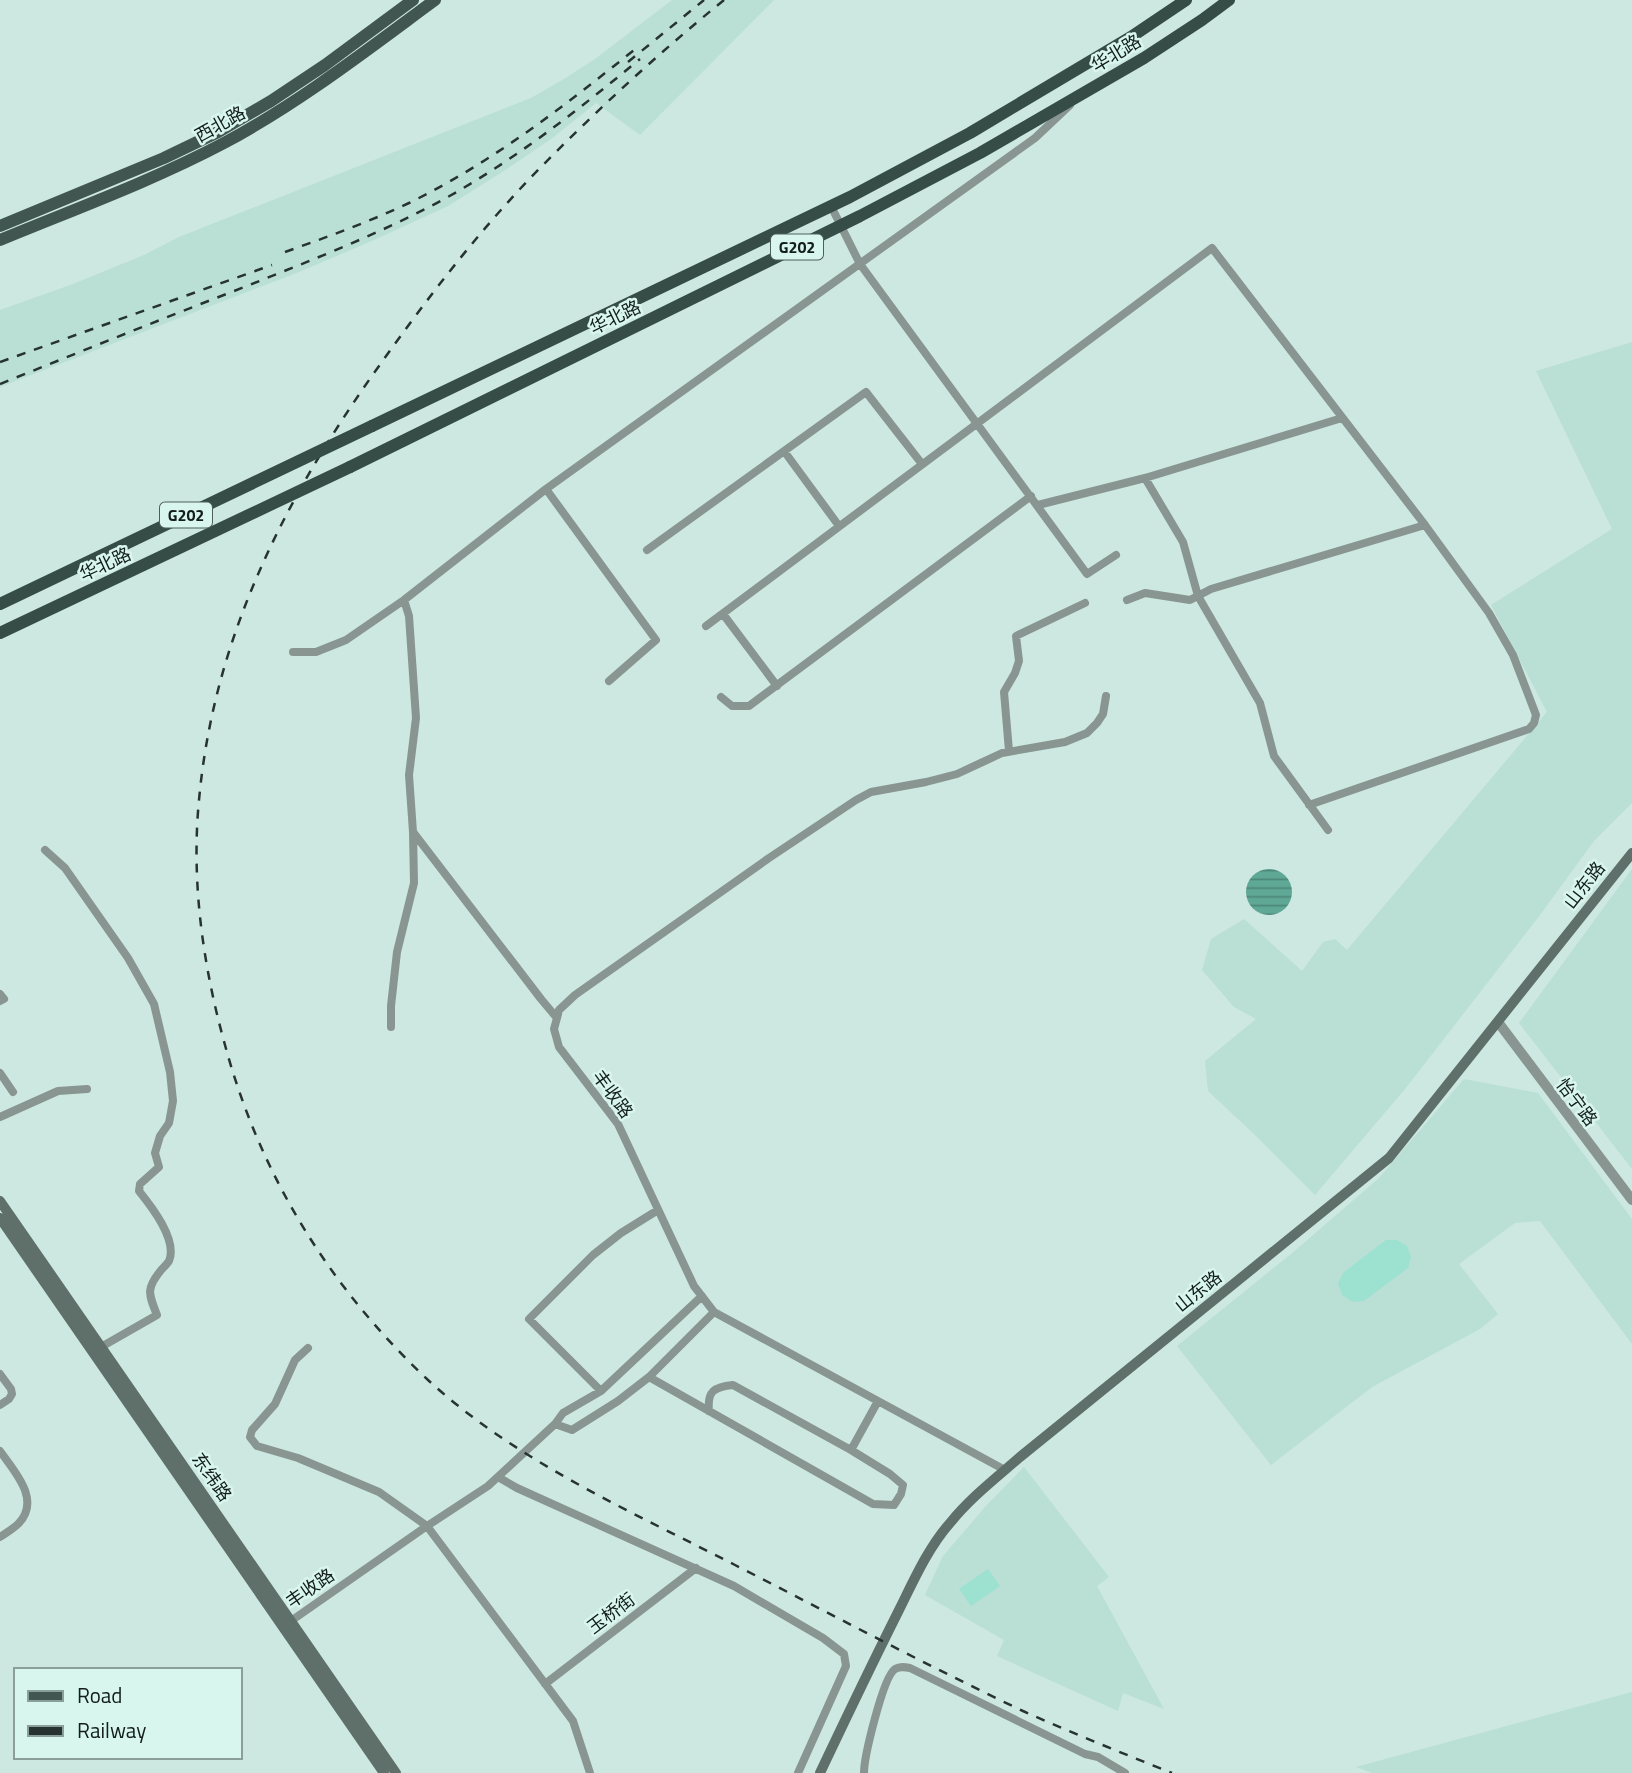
<svg xmlns="http://www.w3.org/2000/svg" width="1632" height="1773" viewBox="0 0 1632 1773" font-family="'Titillium Web','Noto Sans SC',sans-serif">
<style>
.built{fill:#badfd5}
.grass{fill:#9de1d0}
.water{fill:url(#water-rules)}
.lines{fill:none;stroke-linecap:round;stroke-linejoin:round}
.minor{stroke:#899591;stroke-width:8}
.tertiary{stroke:#899591;stroke-width:10}
.secondary{stroke:#5f706b;stroke-width:10}
.primary{stroke:#425651;stroke-width:12}
.trunk{stroke:#364c46;stroke-width:12}
.rail{stroke:#273330;stroke-width:2.5;stroke-dasharray:9 9;stroke-linecap:butt}
.trunk-bridge{stroke:#364c46;stroke-width:12}
.labels{text-anchor:middle;dominant-baseline:central;stroke-width:5;stroke-linejoin:round;paint-order:stroke}
.shield{fill:#d9f6ee;stroke:#4e5e5a;stroke-width:2}
.shield-label{font-size:16px;font-weight:bold;fill:#131d1a}
.street-label{font-size:18px;fill:#131d1a;stroke:#d9f6ee}
</style>
<defs>
<pattern id="water-rules" width="6" height="5" patternUnits="userSpaceOnUse" patternTransform="scale(1.75)"><rect width="6" height="5" fill="#5fa896"/><path d="M0 2.5h6" fill="none" stroke="#4d887a"/></pattern>
</defs>
<rect width="100%" height="100%" fill="#cce8e0"/>
<!-- built -->
<path class="built" d="M672,0H774L640,135L596,103L551,139L507,169L448,206L374,240L299,272L0,387V310L73,284L144,255L179,237L531,98L564,79L595,59Z
M1632,342V803L1594,841L1540,915L1405,1089L1315,1195L1255,1135L1208,1091L1205,1061L1256,1019L1234,1007L1202,970L1211,939L1244,919L1302,971L1323,942L1335,939L1347,950L1547,712L1491,605L1612,529L1536,371Z
M1632,869V1169L1519,1023Z
M1464,1079L1538,1093L1632,1219V1344L1540,1221L1515,1223L1459,1264L1498,1314L1480,1329L1372,1387L1271,1465L1177,1346L1291,1254L1378,1179Z
M1024,1467L1109,1577L1097,1586L1164,1709L1123,1693L1118,1711L997,1656L1004,1640L925,1595L943,1556L985,1507Z
M1632,1692V1773H1372L1356,1767Z"/>
<!-- grass -->
<path class="grass" d="M1386,1240H1397L1407,1246L1411,1257L1408,1268L1364,1301L1353,1302L1342,1295L1338,1283L1344,1272Z
M988,1569L1000,1586L971,1606L959,1589Z"/>
<!-- water -->
<path class="water" d="M1246 892a23 23 0 1 1 46 0a23 23 0 1 1-46 0Z"/>
<g class="lines">
<!-- minor -->
<path class="minor" d="M831,206L860,264L1087,574L1116,555
M784,451L839,526
M1145,478L1183,542L1198,596L1260,703L1274,756L1328,830
M546,489L656,640L609,681
M1038,505L1145,478L1342,418
M647,550L866,392L922,464
M404,600L409,616L416,718L409,775L413,832L541,999L557,1018L554,1029L559,1047L618,1124L694,1286L714,1312L1005,1470
M1127,600L1145,593L1190,600L1211,589L1425,525
M723,614L777,686
M706,626L1212,248L1425,525L1489,613L1513,655L1536,715L1534,723L1529,729L1309,805
M293,652H316L346,640L404,600L546,489L1035,138L1070,105
M721,697L732,706H749L1031,496
M1009,751L1004,692L1015,673L1019,661L1016,636L1085,603
M45,850L65,868L128,958L154,1004L170,1072L173,1101L169,1123L160,1136L155,1153L159,1167L140,1184L139,1191C151,1206 178,1240 169,1261C167,1264 164,1267 162,1269C146,1288 148,1293 157,1315L101,1347
M0,994L4,999L0,1001
M557,1018L559,1010L575,995L769,858L856,800L871,792L926,782L957,774L1002,753L1065,742L1087,733L1097,723L1103,714L1106,696
M391,1027V1006L397,952L414,883L413,832
M0,1073L13,1092
M0,1117L58,1091L87,1089
M702,1296L601,1391L563,1413L555,1424L572,1430L618,1401L649,1377L714,1312
M308,1348L295,1360L275,1404L252,1430L250,1437L257,1446L298,1458L379,1492L427,1526L573,1721L590,1773
M0,1374L11,1389L12,1394L9,1399L0,1405
M649,1377L873,1504L894,1505L901,1494L903,1485L890,1474L851,1450L733,1385C714,1387 707,1391 709,1411
M601,1391L529,1319L593,1255L621,1233L658,1210
M851,1450L878,1401
M0,1451C14,1471 42,1500 18,1524C13,1529 6,1533 0,1537
M498,1477L517,1488L734,1586L823,1638L844,1654L846,1666L798,1773
M288,1623L427,1526L488,1486L555,1424
M545,1684L696,1568
M864,1773C864,1757 883,1677 895,1669C900,1666 905,1667 910,1668L1085,1754L1098,1757L1125,1773"/>
<!-- tertiary -->
<path class="tertiary" d="M1498,1022L1632,1200"/>
<!-- secondary -->
<path class="secondary" d="M0,1201L396,1773
M0,1218L384,1773
M820,1773C846,1718 872,1664 899,1610C914,1580 928,1548 950,1523C970,1498 996,1478 1020,1457L1389,1158L1632,853"/>
<!-- primary -->
<path class="primary" d="M0,226L164,158L218,132L271,101L325,65L413,0
M0,240C75,209 152,181 224,143C299,103 367,50 435,0"/>
<!-- trunk -->
<path class="trunk" d="M372,426L850,197L970,133L1131,37L1186,0
M350,467L860,216L980,153L1144,58L1202,20L1229,0"/>
<!-- rail -->
<path class="rail" d="M724,0C660,52 599,108 541,167C483,226 432,292 384,359C288,492 214,634 199,800C191,882 203,966 225,1045C260,1175 330,1288 428,1380C516,1461 630,1511 735,1565C831,1614 926,1665 1023,1711C1072,1733 1122,1753 1172,1773
M628,62L704,0
M285,252C327,237 369,222 409,203C491,163 563,107 634,50
M0,362L272,265
M0,384C82,351 164,318 247,286C314,259 382,233 446,198C516,159 578,110 640,59"/>
<!-- trunk-bridge -->
<path class="trunk-bridge" d="M0,604L372,426
M0,633L350,467"/>
</g>
<g class="labels">
<!-- shield labels -->
<g class="shield">
<rect x="771" y="234.5" width="52" height="25" rx="5"/>
<rect x="160" y="502.5" width="52" height="25" rx="5"/>
</g>
<g class="shield-label">
<text x="797" y="247">G202</text>
<text x="186" y="515">G202</text>
</g>
<!-- street labels -->
<g class="street-label">
<text transform="translate(1116 53) rotate(-31)">华北路</text>
<text transform="translate(220 124) rotate(-29)">西北路</text>
<text transform="translate(615 317) rotate(-26)">华北路</text>
<text transform="translate(105 564) rotate(-25)">华北路</text>
<text transform="translate(1584 885) rotate(-52)">山东路</text>
<text transform="translate(613 1094) rotate(54)">丰收路</text>
<text transform="translate(1577 1102) rotate(53)">怡宁路</text>
<text transform="translate(1198 1291) rotate(-39)">山东路</text>
<text transform="translate(212 1477) rotate(55)">东纬路</text>
<text transform="translate(310 1588) rotate(-35)">丰收路</text>
<text transform="translate(611 1613) rotate(-37)">玉桥街</text>
</g>
</g>
<!-- legend -->
<rect x="14" y="1668" width="228" height="91" fill="#d9f6ee" stroke="#8a9f99" stroke-width="2"/>
<rect x="28" y="1691" width="35" height="10" fill="#425651" stroke="#8a9f99" stroke-width="2"/>
<text x="77" y="1703" font-size="21" fill="#131d1a">Road</text>
<rect x="28" y="1726" width="35" height="10" fill="#273330" stroke="#8a9f99" stroke-width="2"/>
<text x="77" y="1738" font-size="21" fill="#131d1a">Railway</text>
</svg>
